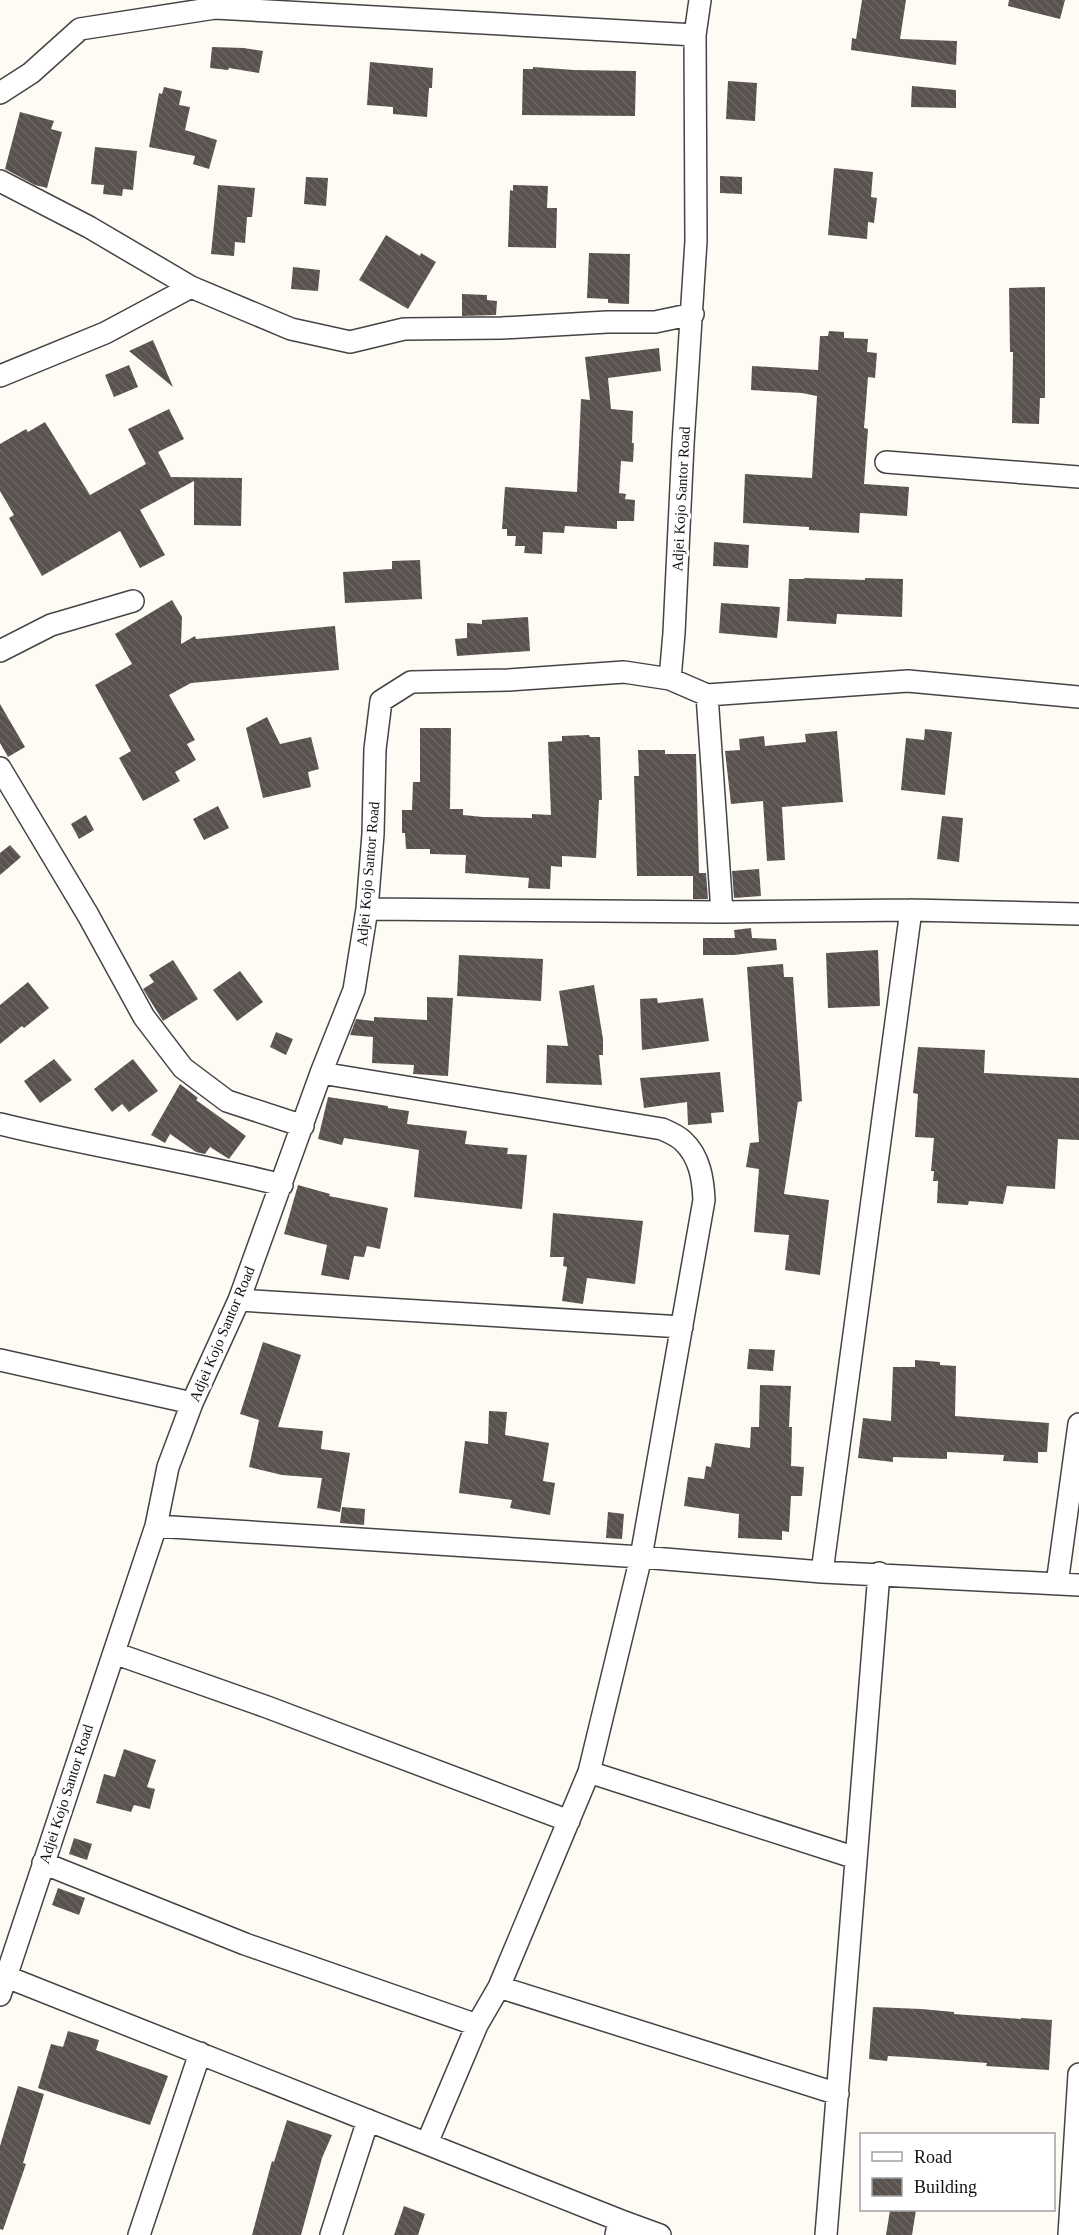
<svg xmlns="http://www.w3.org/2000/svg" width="1079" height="2235" viewBox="0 0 1079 2235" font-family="'Times New Roman',serif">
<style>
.building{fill:url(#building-back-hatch)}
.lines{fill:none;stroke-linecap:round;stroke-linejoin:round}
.minor-casing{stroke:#444;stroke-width:24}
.minor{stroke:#fff;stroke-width:21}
.labels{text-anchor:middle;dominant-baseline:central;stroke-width:6;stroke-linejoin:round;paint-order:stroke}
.street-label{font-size:15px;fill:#111;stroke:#fff}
</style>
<defs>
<pattern id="building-back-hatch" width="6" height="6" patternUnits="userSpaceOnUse" patternTransform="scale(1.5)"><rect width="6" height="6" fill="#58514e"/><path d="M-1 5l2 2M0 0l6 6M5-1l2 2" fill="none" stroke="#6b6663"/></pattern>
</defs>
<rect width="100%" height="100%" fill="#fefbf5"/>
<!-- building -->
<path class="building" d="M862,0H906L900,39L957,41L956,65L851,50L852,38L856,39Z
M1009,0H1065L1060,19L1008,6Z
M212,47L244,48L263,51L259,73L229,68L228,70L210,68Z
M370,62L433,68L432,88H429L427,117L393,114V107L367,105Z
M533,67L574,70L636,71L635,116L522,115L523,69H533Z
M728,81L757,83L755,121L726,119Z
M912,86L956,90V108L911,107Z
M164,87L182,91L179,105L190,107L185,130L217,140L209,169L193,164L195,156L149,147L159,93L162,94Z
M20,112L54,121L51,129L62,132L47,188L35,185L5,169Z
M95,147L137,151L133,190L123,189L122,196L103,194L104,185L91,184Z
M834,168L873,172L871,197L877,198L874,223L868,222L867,239L828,235Z
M720,176L742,177V194L720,193Z
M306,177L328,178L326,206L304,204Z
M218,185L255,188L252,217H247L245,243L235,242L234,256L211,254Z
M513,185L548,186L547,208H557L556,248L508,247L510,190L513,191Z
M386,235L420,256L421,253L436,262L408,309L359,280Z
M589,253L630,254L629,304L608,303V299L587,298Z
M293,267L320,270L318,291L291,289Z
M1045,287V398H1040L1039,424L1012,423L1013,352H1010L1009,288Z
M462,294L487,295V300L497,301L496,315L462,316Z
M829,331L844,332V338L868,339L867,352L877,353L875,378L868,377L864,428L868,429L864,484L909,487L907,516L860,513L859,533L809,530V527L743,523L745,474L812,478L817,396L802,393L751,390L752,366L818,370L820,336H828Z
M153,340L173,387L129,351Z
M659,348L661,371L608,378L611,409L633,411L632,443H634L633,462L621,461L619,493L626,494L625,499L635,500L634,521H617V529L565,526L564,533L543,532L542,554L524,553L525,546H515L516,536H507V529H502L505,487L577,492L581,399L590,400L585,357Z
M129,365L138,387L114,397L105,375Z
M169,409L184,439L158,452L171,477L242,478L241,526L194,525V481L140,510L165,555L140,568L120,531L42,576L9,518L14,515L0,491V444L26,429L28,432L45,422L90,495L146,464L128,429Z
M714,542L749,545L748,568L713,566Z
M420,560L422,599L345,603L343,572L392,569V561Z
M804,578L865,580V578L903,579L902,617L837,614L836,624L787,621L789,579H804Z
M172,600L182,617L181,644L195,636L196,639L335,626L339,670L191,683L169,695L195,740L187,744L196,760L175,772L180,781L143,801L119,758L131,751L95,685L132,664L115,634Z
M721,603L780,607L777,638L719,633Z
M528,617L530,651L457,656L455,639L467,638V623L482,624V620Z
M0,704L25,747L8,757L0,743Z
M267,717L280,744L311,737L319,769L308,772L311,787L263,798L246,728Z
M420,728H451L450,809H463V815L483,817L532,818V814L551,815L548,742L562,741V736L589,735L590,737H600L602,800H599L596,858L562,856V867L551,866L550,889L528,888L529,878L465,873L466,855L430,854V849H406L405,833H402V810H412L413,782H420Z
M925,729L952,732L945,795L901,790L906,738L924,740Z
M837,731L843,802L782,807L785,860L767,861L763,801L731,804L725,751L740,750L739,739L764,736L765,746L806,742L805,734Z
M638,750H665V754H696L699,873H706L708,899H693V876H637L634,776H639Z
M218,806L229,828L204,840L193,819Z
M86,815L94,830L79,839L71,824Z
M942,816L963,818L959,862L937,859Z
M10,845L21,857L0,875V853Z
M759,869L761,896L734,898L732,871Z
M751,928L752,938L776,939L777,950L734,955H703V938H735L734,930Z
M878,950L880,1006L828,1008L826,953Z
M459,955L543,959L541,1001L457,996Z
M173,960L198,999L163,1021L143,989L154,982L149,975Z
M783,964L784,977H793L802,1101L798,1102L784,1194L829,1200L820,1275L785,1270L789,1235L754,1232L759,1169L746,1167L750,1143L759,1142L747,967Z
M240,971L263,1002L237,1021L213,990Z
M28,982L49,1008L24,1028L22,1026L0,1044V1005Z
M594,985L603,1039V1055H599L602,1085L546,1083L547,1045L568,1046L559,991Z
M427,997L453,998L448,1076L413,1074L414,1065L372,1063L373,1037L350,1035L356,1019L374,1021V1017L427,1020Z
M657,998L658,1003L703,998L709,1041L642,1050L640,999Z
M276,1032L293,1039L286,1055L270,1047Z
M918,1047L985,1050L984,1073L1079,1078V1140L1058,1139L1055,1189L1007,1186L1003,1204L969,1201L968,1205L937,1203L938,1181H933L934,1171H931L934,1138L915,1137L918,1094L913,1093Z
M54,1059L72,1080L40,1103L24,1081Z
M133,1059L158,1091L129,1112L122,1104L112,1112L94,1089Z
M720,1072L724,1112L711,1113L712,1123L688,1125L687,1102L644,1108L640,1078Z
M180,1084L198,1098L196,1100L246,1136L229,1159L210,1147L205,1154L196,1152L170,1134L165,1143L151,1135Z
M328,1097L388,1106V1108L409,1111L407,1124L467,1131L465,1144L508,1148L507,1154L527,1155L522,1209L414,1197L419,1150L344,1138L342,1145L318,1139Z
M298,1185L330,1194L329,1196L388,1208L380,1249L367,1246L364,1257L354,1256L349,1280L321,1275L327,1245L284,1234Z
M553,1213L643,1221L635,1284L587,1278L583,1304L562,1301L567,1267L563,1266L564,1257H550Z
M263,1342L301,1355L278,1427L323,1431L321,1449L350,1453L340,1512L317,1508L322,1478L282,1475L249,1467L259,1420L240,1414Z
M749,1349L775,1350L773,1371L747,1369Z
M915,1360L940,1362V1365L956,1366L955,1416L1049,1423L1047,1452H1038V1463L1003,1461L1004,1455L947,1452V1459L893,1457V1462L858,1458L863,1418L891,1421L893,1367H915Z
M760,1385L791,1386L789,1427H792L791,1466L804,1467L802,1496H791L789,1532L782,1531V1540L738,1538L739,1514L684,1506L688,1477L704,1479L706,1466L711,1467L715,1443L750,1448L751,1427H759Z
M489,1411L507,1412L505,1435L549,1443L543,1481L555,1483L550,1515L510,1508L512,1500L459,1493L465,1441L488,1444Z
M342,1507L365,1509L364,1525L340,1523Z
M608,1512L624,1514L622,1539L606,1538Z
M124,1749L156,1760L147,1787L155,1789L150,1809L134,1805L131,1812L96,1803L104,1774L115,1777Z
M74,1838L92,1844L87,1860L69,1854Z
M58,1888L85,1898L79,1915L52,1905Z
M873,2007L921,2009L954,2012V2014L1021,2019V2018L1052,2020L1049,2070L986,2066L987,2063L906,2057L888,2056L887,2061L869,2059Z
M68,2031L99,2040L96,2050L168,2076L150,2125L38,2088L51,2044L63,2047Z
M18,2086L44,2094L23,2163L26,2164L3,2230L0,2229V2146Z
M287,2120L332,2135L322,2158L301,2235H252L272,2161L274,2162Z
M404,2206L425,2214L418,2235H394Z
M890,2210H916L912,2235H886Z"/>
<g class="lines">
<!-- minor casing -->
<g class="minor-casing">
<path id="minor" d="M0,93L31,73L80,29L215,8L695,35
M0,181L89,227L191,287L291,329L350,342L404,329L502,328L607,322H655L693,314
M0,376L105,333L191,287
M886,462L1079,477
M0,651L51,625L133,601
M670,679L674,633L683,444L696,241L695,35L700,0
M707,695L722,912
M0,768L88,915L144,1017L183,1068L227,1101L303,1126
M367,909L722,912L911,910L1079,914
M321,1073L662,1129C669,1132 678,1136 683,1141C700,1157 703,1179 704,1200L641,1557L589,1772L499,1987L477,2025L427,2143
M0,1124C93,1147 189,1161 282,1185
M239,1300L682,1327
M0,1360L192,1403
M156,1526L641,1557L822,1572L1079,1585
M822,1572L911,910
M1057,1584L1079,1424
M114,1653L267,1707L569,1821
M589,1772L856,1858
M43,1863L245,1944L477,2025
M7,1977L619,2220
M499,1987L838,2094
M0,1995L156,1526L168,1467L192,1403L239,1300L321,1073L354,990L367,909L373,834L375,749L381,701L411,682L508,680L624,672L670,679L707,695L908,681L1079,697
M139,2235L200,2053
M331,2235L368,2120
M616,2235L619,2220L660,2235
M826,2235L879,1573
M1069,2235L1079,2074"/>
</g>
<!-- minor -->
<use href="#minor" class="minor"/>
</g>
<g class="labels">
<!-- street labels -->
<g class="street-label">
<text transform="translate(681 499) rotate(-87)">Adjei Kojo Santor Road</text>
<text transform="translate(368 874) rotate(-85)">Adjei Kojo Santor Road</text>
<text transform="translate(222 1334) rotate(-67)">Adjei Kojo Santor Road</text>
<text transform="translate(66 1794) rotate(-72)">Adjei Kojo Santor Road</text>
</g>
</g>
<!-- legend -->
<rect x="860" y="2133" width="195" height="78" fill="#ffffff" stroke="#a0a0a0" stroke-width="1.5"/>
<rect x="872" y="2152" width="30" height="9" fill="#ffffff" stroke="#a0a0a0" stroke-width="1.5"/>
<text x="914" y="2163" font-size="18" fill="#111111">Road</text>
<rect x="872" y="2178" width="30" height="18" fill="url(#building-back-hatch)" stroke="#a0a0a0" stroke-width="1.5"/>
<text x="914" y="2193" font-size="18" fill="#111111">Building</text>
</svg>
